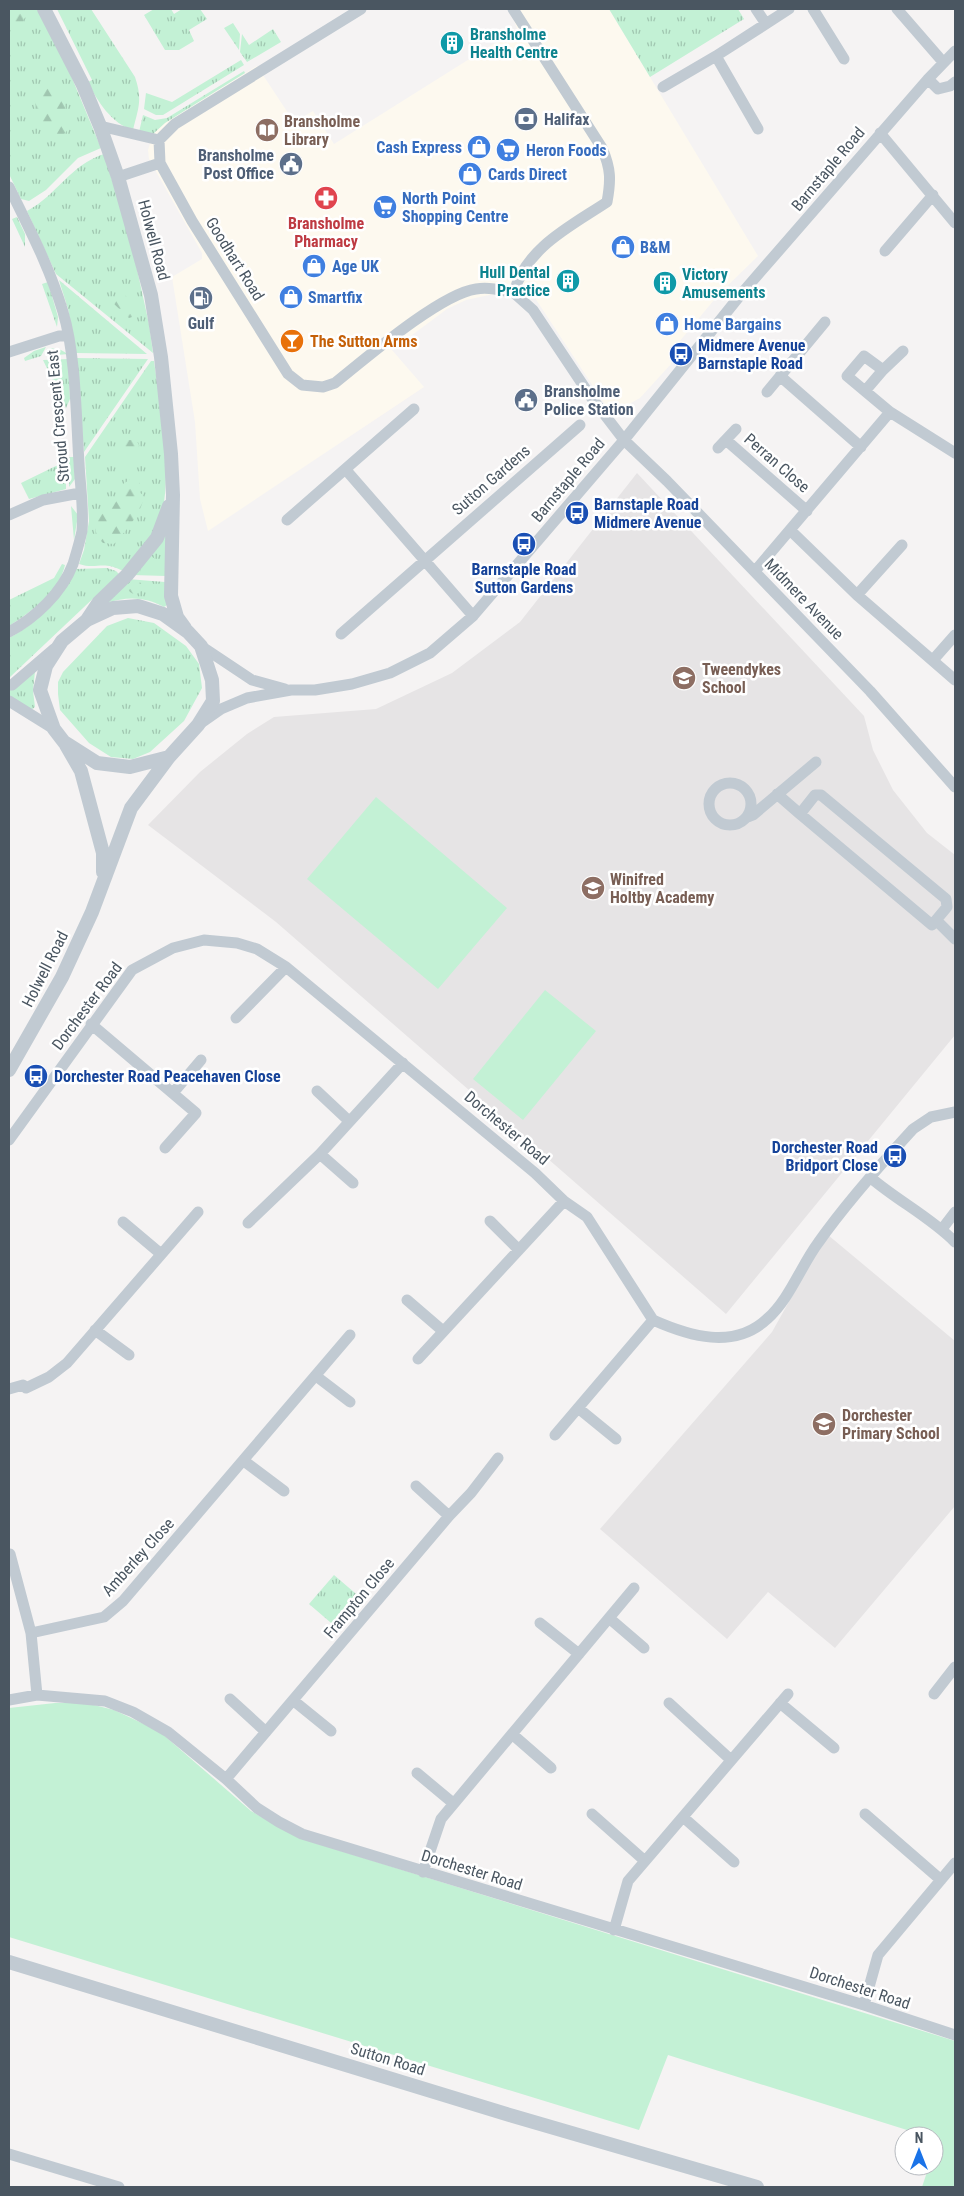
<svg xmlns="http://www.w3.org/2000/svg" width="964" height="2196" viewBox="0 0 964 2196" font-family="'Roboto Condensed',sans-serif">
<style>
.commercial{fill:#fdf9ef}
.education{fill:#e6e4e5}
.grass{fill:url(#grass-tufts)}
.forest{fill:url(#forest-firs)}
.park{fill:#c3f1d5}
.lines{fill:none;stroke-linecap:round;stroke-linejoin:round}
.minor{stroke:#c1cad2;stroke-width:11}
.tertiary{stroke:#c1cad2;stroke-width:14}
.labels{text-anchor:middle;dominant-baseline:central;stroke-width:5;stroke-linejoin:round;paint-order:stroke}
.culture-label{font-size:16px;font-weight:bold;fill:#0d838f;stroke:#fff;text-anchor:start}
.service-label{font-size:16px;font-weight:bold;fill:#4e5e75;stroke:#fff;text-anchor:start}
.education-label{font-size:16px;font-weight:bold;fill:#785e54;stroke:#fff;text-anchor:start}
.shop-label{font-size:16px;font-weight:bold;fill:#366cbe;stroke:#fff;text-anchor:start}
.street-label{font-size:16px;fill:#4a5661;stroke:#fff}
.health-label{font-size:16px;font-weight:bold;fill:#be3a42;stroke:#fff}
.food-label{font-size:16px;font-weight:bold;fill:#c56008;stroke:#fff;text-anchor:start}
.transit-label{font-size:16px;font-weight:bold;fill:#164399;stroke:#fff;text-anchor:start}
</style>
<defs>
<pattern id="grass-tufts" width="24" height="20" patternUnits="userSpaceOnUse" patternTransform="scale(1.25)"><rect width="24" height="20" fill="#c3f1d5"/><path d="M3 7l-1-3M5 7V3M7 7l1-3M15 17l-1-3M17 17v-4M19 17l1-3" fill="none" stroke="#a0c6b0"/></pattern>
<pattern id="forest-firs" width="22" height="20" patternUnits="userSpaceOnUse" patternTransform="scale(1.25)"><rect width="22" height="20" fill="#c3f1d5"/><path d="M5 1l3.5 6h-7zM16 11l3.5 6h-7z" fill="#a0c6b0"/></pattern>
</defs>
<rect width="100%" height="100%" fill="#f5f3f3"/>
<!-- commercial -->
<path class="commercial" d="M510,9H609L758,256L719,294L679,342L672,354L671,364L640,398L618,410L608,409L535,298L523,295L494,294L466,300L447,309L392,350L424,387L208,531L200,499L195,422L172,277L202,259V253L149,159L148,150L153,134L165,123L257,66L294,122L313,111L334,144L517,29Z"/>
<!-- education -->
<path class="education" d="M637,473L864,716L873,750L893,790L927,833L955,855V1035L726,1314L276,922L148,825L200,772L247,734L274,717L376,709L452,673L520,622Z
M828,1235L955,1341V1506L835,1648L768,1592L727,1639L600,1529L772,1332L819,1248Z"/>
<!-- grass -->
<path class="grass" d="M9,9H37L67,66L101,148L78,158L46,190L29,201L21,199L9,174Z
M57,9H91L135,77C143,100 138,109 133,130C112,124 97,101 88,82L92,80Z
M154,9H171L174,14L182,9H200L207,19L189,30L194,41L179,50H165L144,15Z
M609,9H738L744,19L650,77Z
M233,23L240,34L239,50L224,28Z
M273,29L281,42L247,62L240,52L242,34L249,45Z
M241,60L244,65L163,115H156L144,109L146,93L172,102Z
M244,71L245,73L165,123L153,134L139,132L143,115L155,120L167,118Z
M104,154L131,242L149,324L153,353L56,274L27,211C57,195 70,165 104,154Z
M17,217L25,234V247L12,219Z
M59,280L147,354L76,353L68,309Z
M48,282L58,317L57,327L42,284Z
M46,347L41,356L25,361L24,358L34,351Z
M50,348L61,350L68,354L46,356Z
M76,358L148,359L84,452Z
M68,359L70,399L66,408L43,360Z
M151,361H154C160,405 175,485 158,525C151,541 134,557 123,571C102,560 97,570 79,564L84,550L89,521L85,457Z
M69,457H74L75,479L69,487Z
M66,461V489L29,499L21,483Z
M71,506L78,515L74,540Z
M166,527L169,543L165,544L166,576L132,575Z
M62,564L65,565C59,592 31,612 9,626V600L54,578Z
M107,568L116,571L119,574L9,678V638C42,621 55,598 76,569Z
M127,579L165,582L167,605L164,607C146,597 127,596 107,603Z
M128,618L154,623L186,646L199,664L202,688L184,721L150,752L133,759L111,757L89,743L60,710L58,694V682L63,672L107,626Z
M35,671L33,691L35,707L31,710L9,697V689Z
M334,1575L362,1599L337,1628L309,1604Z"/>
<!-- forest -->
<path class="forest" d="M9,9H24L26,15L22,24L16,26L9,25Z
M53,85C60,94 73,118 68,129C65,135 58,138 52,141L43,126L33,96L40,90Z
M125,295C131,302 134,308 132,317L129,318L113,303L116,299Z
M126,440H136L139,445C137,454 135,463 124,463C118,454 121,448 126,440Z
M134,477L138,478L140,485L139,492L143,495C145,510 124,533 114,544L103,543C91,532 95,519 103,506L116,502L123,484Z
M152,557L154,558L155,566L149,574L140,575L141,567Z
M128 587a7 7 0 1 1 14 0a7 7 0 1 1-14 0Z"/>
<!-- park -->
<path class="park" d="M376,797L507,908L438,989L307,879Z
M545,990L596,1031L523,1120L473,1079Z
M55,1703H86L114,1710L159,1731L251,1811L299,1838L955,2041V2187H922L929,2166H934V2150L938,2137L907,2130L668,2055L639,2130L9,1937V1708Z"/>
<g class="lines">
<!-- minor -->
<path class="minor" d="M361,9L175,124L159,140L160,163L192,221L288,374L302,385L323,387L335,383C365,359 440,294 476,289C489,287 501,290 514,293C525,248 571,226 607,202C611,180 611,169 602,148L513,9
M756,9L766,24
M813,9L844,59
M897,9L943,62
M716,56L758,129
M928,79L938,89L950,86L955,82
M663,87L716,56L789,9
M100,126L159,140
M880,133L955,223
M118,177L160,163
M9,187C29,228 50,268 63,312C76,355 76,417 79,463C80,485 84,509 82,531C80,541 76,554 73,564C62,593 35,618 9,632
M885,251L933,195
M514,293L533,310L591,397L624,440L667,481L870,691L955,787
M9,352L59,336H68
M883,370L903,351
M780,376L861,447
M865,391L883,370L864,356L847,376L890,412
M767,392L825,322
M726,440L807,511
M718,448L736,429
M346,470L473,616
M9,515L43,500L80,493
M287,520L414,409
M790,530L857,595L955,680
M755,571L890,412L955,453
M857,595L902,545
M341,634L580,425
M201,646L252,680L285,689
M933,660L955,635
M9,685H12L54,649
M9,701L54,729
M201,723L221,709L247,698L291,690H315L352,684L390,673L430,653L473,616L624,440L742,293L928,79L955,51
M709 804a21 21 0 1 1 42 0a21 21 0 1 1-42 0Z
M777,794L800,814L815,795H821L946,899L947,907L932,925L800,814
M748,817L753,815L816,762
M937,921L955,939
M236,1018L286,967
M91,1024L196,1113L165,1148
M317,1091L349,1121
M173,1093L201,1060
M9,1140L132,970L173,948L204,940L237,943L257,949L286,967L535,1173L564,1201L587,1217L653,1320C689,1336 734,1350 767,1319C789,1300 801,1266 818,1243C846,1203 880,1165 913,1129L931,1117L955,1112
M320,1154L353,1183
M871,1178C898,1201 930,1217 955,1242
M490,1221L518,1249
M123,1222L161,1254
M248,1223L320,1154L403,1063
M942,1229L955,1212
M407,1300L443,1331
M95,1330L129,1355
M418,1359L564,1201
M316,1376L350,1402
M9,1389L23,1385L26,1388L49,1377L67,1363L198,1212
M578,1408L616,1439
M555,1435L653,1320
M244,1461L284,1491
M416,1486L449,1516
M10,1554L31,1633L37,1695
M609,1618L644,1648
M540,1623L579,1654
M31,1633L104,1617L123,1601L350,1335
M934,1694L955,1667
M230,1699L266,1732
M9,1700L37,1695L105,1701L133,1712L168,1732L226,1779L257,1808L279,1822L302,1834L864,2005L955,2035
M294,1701L331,1731
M669,1703L731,1760
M780,1703L834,1748
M512,1734L551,1768
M417,1773L453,1803
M226,1779L449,1516L471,1493L498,1458
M592,1814L645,1861
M865,1814L941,1880
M683,1817L734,1862
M423,1872L441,1819L634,1588
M614,1930L628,1881L788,1694
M864,2005L878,1955L955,1863
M9,2154L119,2187"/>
<!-- tertiary -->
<path class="tertiary" d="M44,9L83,85L100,126L118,177L151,295L161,357L171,454L173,495L171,596L177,617L185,628
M87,620L99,602L127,575L157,538L169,506
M66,745L81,771L103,853V872
M9,1070L62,977L92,912L131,808L169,757L198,725L213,701L212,680L201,646L188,632L163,614L138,606L113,608L87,620L62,641L46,666L40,690L54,729L64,742L97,763L130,767L169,757
M9,1962L513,2116L757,2187"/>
</g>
<!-- icons -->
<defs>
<g id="building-disc" transform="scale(1.25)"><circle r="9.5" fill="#0f9aa8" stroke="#fff"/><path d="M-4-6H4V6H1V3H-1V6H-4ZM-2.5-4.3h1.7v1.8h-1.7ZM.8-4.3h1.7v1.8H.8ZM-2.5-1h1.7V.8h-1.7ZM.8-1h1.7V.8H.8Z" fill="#fff"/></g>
<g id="bank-disc" transform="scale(1.25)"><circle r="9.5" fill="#5c6f8a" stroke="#fff"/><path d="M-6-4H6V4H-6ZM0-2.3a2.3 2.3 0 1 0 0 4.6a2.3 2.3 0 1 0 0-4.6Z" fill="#fff"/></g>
<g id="library-disc" transform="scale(1.25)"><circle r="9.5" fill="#8d6e63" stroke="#fff"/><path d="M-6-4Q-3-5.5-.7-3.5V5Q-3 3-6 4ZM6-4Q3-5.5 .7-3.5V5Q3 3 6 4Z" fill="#fff"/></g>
<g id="shop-disc" transform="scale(1.25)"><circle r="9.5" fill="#3f7fe0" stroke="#fff"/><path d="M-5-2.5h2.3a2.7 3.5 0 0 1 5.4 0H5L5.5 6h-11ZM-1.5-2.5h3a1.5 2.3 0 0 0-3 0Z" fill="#fff"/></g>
<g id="supermarket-disc" transform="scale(1.25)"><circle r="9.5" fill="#3f7fe0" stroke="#fff"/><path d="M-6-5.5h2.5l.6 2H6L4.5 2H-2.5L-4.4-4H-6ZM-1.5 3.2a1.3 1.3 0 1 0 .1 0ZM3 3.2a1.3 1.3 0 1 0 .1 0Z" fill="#fff"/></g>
<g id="civic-disc" transform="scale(1.25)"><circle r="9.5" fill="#5c6f8a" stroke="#fff"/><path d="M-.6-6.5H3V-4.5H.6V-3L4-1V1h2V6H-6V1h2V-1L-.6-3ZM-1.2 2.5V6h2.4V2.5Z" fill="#fff"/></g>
<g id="pharmacy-disc" transform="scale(1.25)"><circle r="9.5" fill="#e0444e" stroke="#fff"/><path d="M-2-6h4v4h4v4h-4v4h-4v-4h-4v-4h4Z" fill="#fff"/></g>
<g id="fuel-disc" transform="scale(1.25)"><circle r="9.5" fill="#5c6f8a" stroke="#fff"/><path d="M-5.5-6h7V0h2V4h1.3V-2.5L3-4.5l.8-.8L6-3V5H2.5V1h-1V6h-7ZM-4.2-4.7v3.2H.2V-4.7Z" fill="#fff"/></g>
<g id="bar-disc" transform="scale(1.25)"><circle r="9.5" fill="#e8710a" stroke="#fff"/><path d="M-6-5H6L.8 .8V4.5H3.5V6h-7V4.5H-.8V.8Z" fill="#fff"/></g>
<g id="bus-disc" transform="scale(1.25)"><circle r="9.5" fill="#1a4fb4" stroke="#fff"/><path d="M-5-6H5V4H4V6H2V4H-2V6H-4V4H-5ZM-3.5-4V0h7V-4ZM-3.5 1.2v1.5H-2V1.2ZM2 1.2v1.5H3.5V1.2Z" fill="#fff"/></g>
<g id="school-disc" transform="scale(1.25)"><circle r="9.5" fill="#8d6e63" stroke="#fff"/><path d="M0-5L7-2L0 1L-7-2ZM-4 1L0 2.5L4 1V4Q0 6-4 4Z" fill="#fff"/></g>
</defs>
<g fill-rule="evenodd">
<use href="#building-disc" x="452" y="43"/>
<use href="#bank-disc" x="526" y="119"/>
<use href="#library-disc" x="267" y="130"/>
<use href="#shop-disc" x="479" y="147"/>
<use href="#supermarket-disc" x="508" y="150"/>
<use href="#civic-disc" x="291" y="164"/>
<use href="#shop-disc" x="470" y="174"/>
<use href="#pharmacy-disc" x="326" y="198"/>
<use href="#supermarket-disc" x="385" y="207"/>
<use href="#shop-disc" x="623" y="247"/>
<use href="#shop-disc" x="314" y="266"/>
<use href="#building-disc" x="568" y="281"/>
<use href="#building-disc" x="665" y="283"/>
<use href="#shop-disc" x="291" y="297"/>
<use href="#fuel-disc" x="201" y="298"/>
<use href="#shop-disc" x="667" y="324"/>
<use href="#bar-disc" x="292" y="341"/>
<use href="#bus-disc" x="681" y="354"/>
<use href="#civic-disc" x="526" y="400"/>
<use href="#bus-disc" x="577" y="513"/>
<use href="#bus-disc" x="524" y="544"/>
<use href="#school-disc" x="684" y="678"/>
<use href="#school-disc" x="593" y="888"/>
<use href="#bus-disc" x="36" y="1076"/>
<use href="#bus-disc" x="895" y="1156"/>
<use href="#school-disc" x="824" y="1424"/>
</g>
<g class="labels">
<!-- culture labels -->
<g class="culture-label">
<text x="470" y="34">Bransholme<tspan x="470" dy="18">Health Centre</tspan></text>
<text x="550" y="272" text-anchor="end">Hull Dental<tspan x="550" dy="18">Practice</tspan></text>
<text x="682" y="274">Victory<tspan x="682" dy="18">Amusements</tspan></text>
</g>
<!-- service labels -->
<g class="service-label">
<text x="544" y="119">Halifax</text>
<text x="274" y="155" text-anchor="end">Bransholme<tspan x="274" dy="18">Post Office</tspan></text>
<text x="201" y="323" text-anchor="middle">Gulf</text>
<text x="544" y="391">Bransholme<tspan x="544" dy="18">Police Station</tspan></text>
</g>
<!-- education labels -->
<g class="education-label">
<text x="284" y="121">Bransholme<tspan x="284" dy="18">Library</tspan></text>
<text x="702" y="669">Tweendykes<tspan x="702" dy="18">School</tspan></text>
<text x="610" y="879">Winifred<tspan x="610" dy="18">Holtby Academy</tspan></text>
<text x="842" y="1415">Dorchester<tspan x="842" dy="18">Primary School</tspan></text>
</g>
<!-- shop labels -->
<g class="shop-label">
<text x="462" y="147" text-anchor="end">Cash Express</text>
<text x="526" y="150">Heron Foods</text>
<text x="488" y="174">Cards Direct</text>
<text x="402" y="198">North Point<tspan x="402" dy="18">Shopping Centre</tspan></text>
<text x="640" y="247">B&amp;M</text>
<text x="332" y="266">Age UK</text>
<text x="308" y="297">Smartfix</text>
<text x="684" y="324">Home Bargains</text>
</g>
<!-- street labels -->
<g class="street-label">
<text transform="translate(828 169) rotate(-50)">Barnstaple Road</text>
<text transform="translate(154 240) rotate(75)">Holwell Road</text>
<text transform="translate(235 259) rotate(58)">Goodhart Road</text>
<text transform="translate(58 416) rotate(-95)">Stroud Crescent East</text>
<text transform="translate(777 463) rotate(41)">Perran Close</text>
<text transform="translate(491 480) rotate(-41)">Sutton Gardens</text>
<text transform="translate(568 480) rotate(-50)">Barnstaple Road</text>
<text transform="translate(804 599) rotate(46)">Midmere Avenue</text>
<text transform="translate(45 969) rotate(-63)">Holwell Road</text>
<text transform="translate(87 1006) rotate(-53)">Dorchester Road</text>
<text transform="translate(507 1128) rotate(40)">Dorchester Road</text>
<text transform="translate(138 1557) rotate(-48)">Amberley Close</text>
<text transform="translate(359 1598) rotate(-50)">Frampton Close</text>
<text transform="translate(472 1870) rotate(17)">Dorchester Road</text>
<text transform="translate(860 1988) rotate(18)">Dorchester Road</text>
<text transform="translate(388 2059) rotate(17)">Sutton Road</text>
</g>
<!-- health labels -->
<g class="health-label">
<text x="326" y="223">Bransholme<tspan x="326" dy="18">Pharmacy</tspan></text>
</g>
<!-- food labels -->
<g class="food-label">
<text x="310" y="341">The Sutton Arms</text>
</g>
<!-- transit labels -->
<g class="transit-label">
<text x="698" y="345">Midmere Avenue<tspan x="698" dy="18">Barnstaple Road</tspan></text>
<text x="594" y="504">Barnstaple Road<tspan x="594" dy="18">Midmere Avenue</tspan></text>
<text x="524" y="569" text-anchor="middle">Barnstaple Road<tspan x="524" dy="18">Sutton Gardens</tspan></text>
<text x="54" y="1076">Dorchester Road Peacehaven Close</text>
<text x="878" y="1147" text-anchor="end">Dorchester Road<tspan x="878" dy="18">Bridport Close</tspan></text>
</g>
</g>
<!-- border -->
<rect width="964" height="2196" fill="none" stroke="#4a5661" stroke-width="20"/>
<!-- north arrow -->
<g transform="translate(919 2151)"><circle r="24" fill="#ffffff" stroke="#b7bbc0"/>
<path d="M0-4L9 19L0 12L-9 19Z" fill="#1a73e8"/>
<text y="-8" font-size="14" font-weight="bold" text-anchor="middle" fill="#4a5661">N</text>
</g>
</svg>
